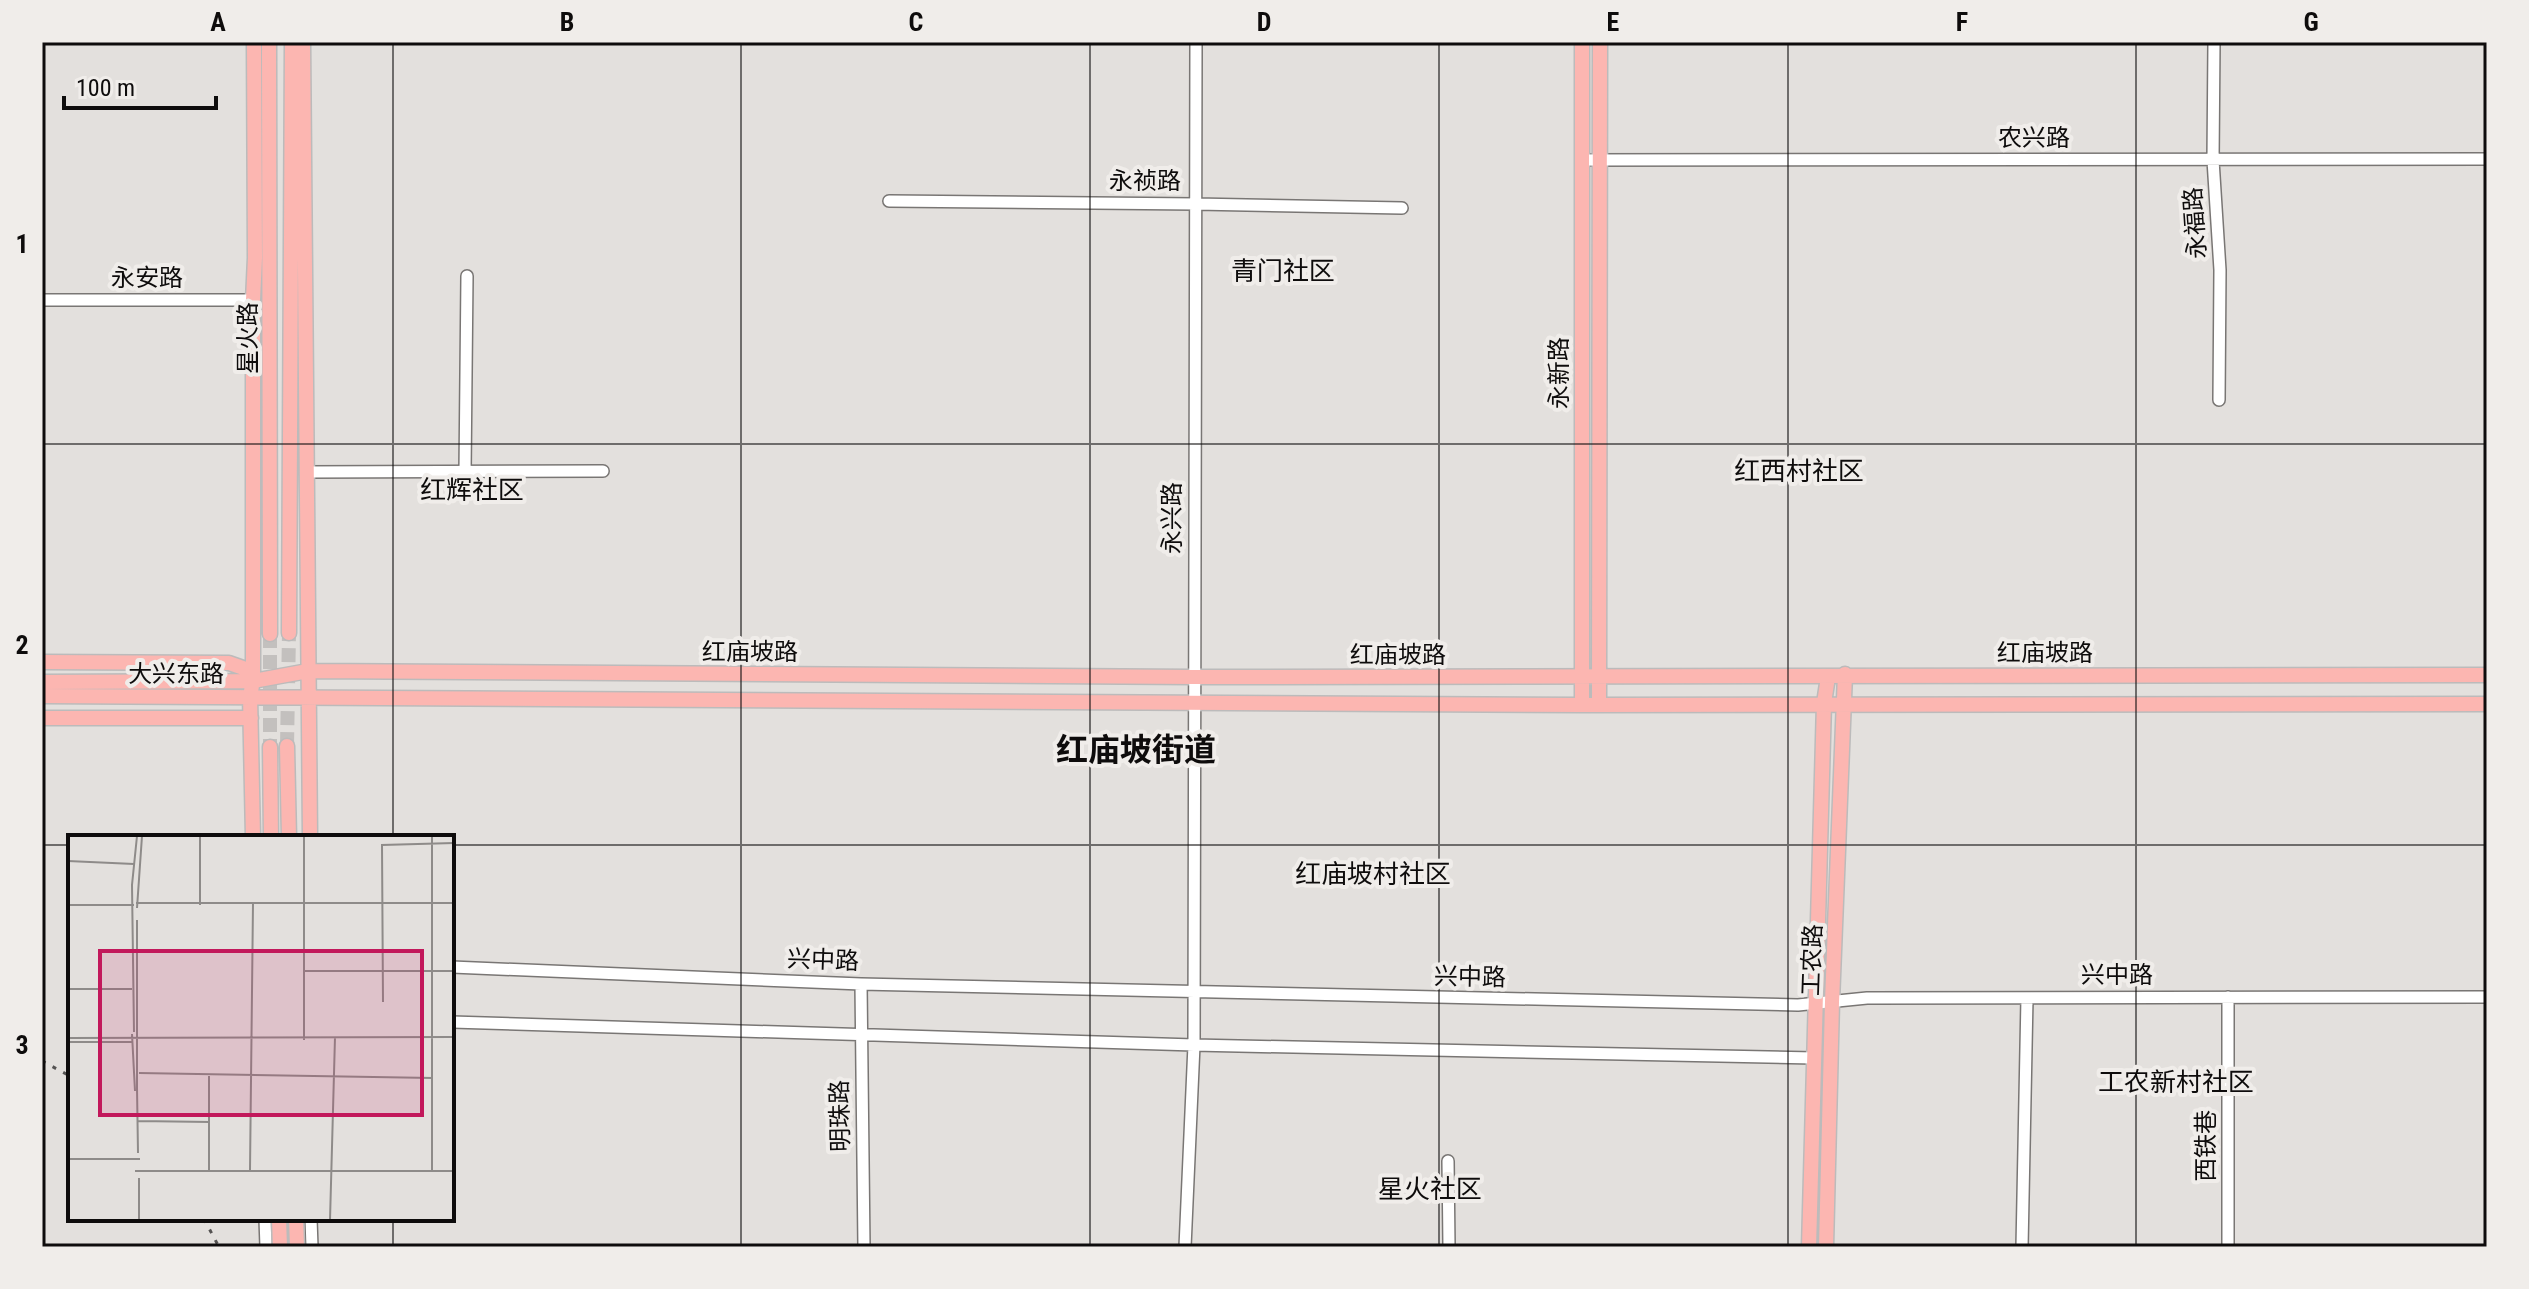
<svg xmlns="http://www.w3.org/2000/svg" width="2529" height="1289" viewBox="0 0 2529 1289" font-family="'Roboto Condensed','Noto Sans SC',sans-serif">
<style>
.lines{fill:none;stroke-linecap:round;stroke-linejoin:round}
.major-tunnel{stroke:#c3c0be;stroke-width:14;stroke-dasharray:14 7;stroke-linecap:butt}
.minor-casing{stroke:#797674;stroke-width:14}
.major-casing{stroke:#bcbbbb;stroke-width:17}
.minor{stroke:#fff;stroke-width:11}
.major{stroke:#fcb6b1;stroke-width:14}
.rail{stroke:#555352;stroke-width:3;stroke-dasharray:4 8;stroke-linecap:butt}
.grid{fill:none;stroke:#0e0c0c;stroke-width:2;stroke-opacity:0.55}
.labels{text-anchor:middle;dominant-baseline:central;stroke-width:8;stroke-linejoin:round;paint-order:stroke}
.street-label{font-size:24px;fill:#0e0c0c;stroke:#f0edea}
.neighbourhood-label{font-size:26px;fill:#0e0c0c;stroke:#f0edea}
.district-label{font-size:32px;font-weight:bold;fill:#0e0c0c;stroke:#f0edea}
.inset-road{fill:none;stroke:#8e8b89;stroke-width:2}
.view{fill:#c2185b;fill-opacity:0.15;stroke:#c2185b;stroke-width:4}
.inset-edge{fill:none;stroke:#0e0c0c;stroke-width:4}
.neatline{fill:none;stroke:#0e0c0c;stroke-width:3}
.grid-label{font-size:26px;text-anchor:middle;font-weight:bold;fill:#0e0c0c}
</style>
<rect width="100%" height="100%" fill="#e3e0dd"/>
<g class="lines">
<!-- major-tunnel -->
<path class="major-tunnel" d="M270,634V747
M287,746L289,633"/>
<!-- minor casing -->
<g class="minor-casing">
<path id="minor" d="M2214,42L2213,160L2220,270L2219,400
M1581,160L2487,159
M889,201L1196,204L1402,208
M42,300H253
M308,472L603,471
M465,472L467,276
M452,967L861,984L1798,1005L1867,998L2487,997
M861,984L864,1247
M2228,997V1247
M452,1022L1194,1045L1814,1058
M1448,1161L1449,1247
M265,1219L266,1247
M311,1219L312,1247
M1185,1247L1194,1045L1196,42
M2022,1247L2027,998"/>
</g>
<!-- major casing -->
<g class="major-casing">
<path id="major" d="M269,42L270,634
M303,42L310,837
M1582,42V705
M289,633L292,42
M42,662L229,663L246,669L252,681
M42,682L253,681L308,671L1193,677L2487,675
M42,696L1582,705L2487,704
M1599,704L1600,42
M42,718H251
M287,746L289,837
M270,747L271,837
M253,837L250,696L253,681V300L255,258L254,42
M279,1219L280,1247
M296,1219L297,1247
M1809,1247L1824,703L1828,677
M1826,1247L1832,1002L1845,674"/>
</g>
<!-- minor -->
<use href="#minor" class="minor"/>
<!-- major -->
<use href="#major" class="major"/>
<!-- rail -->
<path class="rail" d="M42,1061L70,1076
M204,1219L219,1247"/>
</g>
<!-- grid -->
<path class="grid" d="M393,42V837M741,42V1247M1090,42V1247M1439,42V1247M1788,42V1247M2136,42V1247M42,444H2487M42,845H70M452,845H2487M393,1219V1247"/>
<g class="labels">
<!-- street labels -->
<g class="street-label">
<text x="2034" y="138">农兴路</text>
<text x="1145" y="181">永祯路</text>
<text transform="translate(2195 223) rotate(-94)">永福路</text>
<text x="147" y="278">永安路</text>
<text transform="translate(248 338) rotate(-90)">星火路</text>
<text transform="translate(1559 373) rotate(-90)">永新路</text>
<text transform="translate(1172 518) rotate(-90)">永兴路</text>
<text x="750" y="652">红庙坡路</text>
<text x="2045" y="653">红庙坡路</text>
<text x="1398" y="655">红庙坡路</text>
<text x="176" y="674">大兴东路</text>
<text transform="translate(823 960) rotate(2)">兴中路</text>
<text transform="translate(1812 960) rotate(-88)">工农路</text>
<text x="2117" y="975">兴中路</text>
<text transform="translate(1470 977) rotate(1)">兴中路</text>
<text transform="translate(840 1116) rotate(-91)">明珠路</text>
<text transform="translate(2206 1146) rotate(-90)">西铁巷</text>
</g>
<!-- neighbourhood labels -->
<g class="neighbourhood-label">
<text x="1283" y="271">青门社区</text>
<text x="1799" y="471">红西村社区</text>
<text x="472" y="490">红辉社区</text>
<text x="1373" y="874">红庙坡村社区</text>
<text x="2176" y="1082">工农新村社区</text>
<text x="1430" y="1189">星火社区</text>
</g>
<!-- district labels -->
<g class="district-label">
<text x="1136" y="750">红庙坡街道</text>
</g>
</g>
<!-- overview -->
<g transform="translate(68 835)">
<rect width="386" height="386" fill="#e3e0dd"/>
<path class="inset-road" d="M0,26L66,29M68,68H386M0,70H66M132,70V1M69,73L74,1M236,136H386M0,154H64M315,167L314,10L386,8M66,197L64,50L69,1M64,199L67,256M0,203L386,202M236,205V1M0,207H64M71,238L365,243M69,253L70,318M69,256V85M70,286L142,287M0,324H72M141,335V241M182,335L185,68M67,336H386M364,337V1M71,343V385M262,385L267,202"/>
<path class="view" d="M32,116H354V280H32Z"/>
<rect width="386" height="386" class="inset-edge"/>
</g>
<!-- border -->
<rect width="2529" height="1289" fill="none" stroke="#f0edea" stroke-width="88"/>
<!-- scale -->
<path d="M64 96v12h152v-12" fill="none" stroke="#0e0c0c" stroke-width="4"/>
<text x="76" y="96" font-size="24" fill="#0e0c0c" stroke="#f0edea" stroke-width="6" paint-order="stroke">100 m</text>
<rect x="44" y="44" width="2441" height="1201" class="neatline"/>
<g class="grid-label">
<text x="218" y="31">A</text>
<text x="567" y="31">B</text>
<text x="916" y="31">C</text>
<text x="1264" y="31">D</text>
<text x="1613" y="31">E</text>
<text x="1962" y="31">F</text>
<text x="2311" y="31">G</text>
<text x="22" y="253">1</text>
<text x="22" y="654">2</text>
<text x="22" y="1054">3</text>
</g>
</svg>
